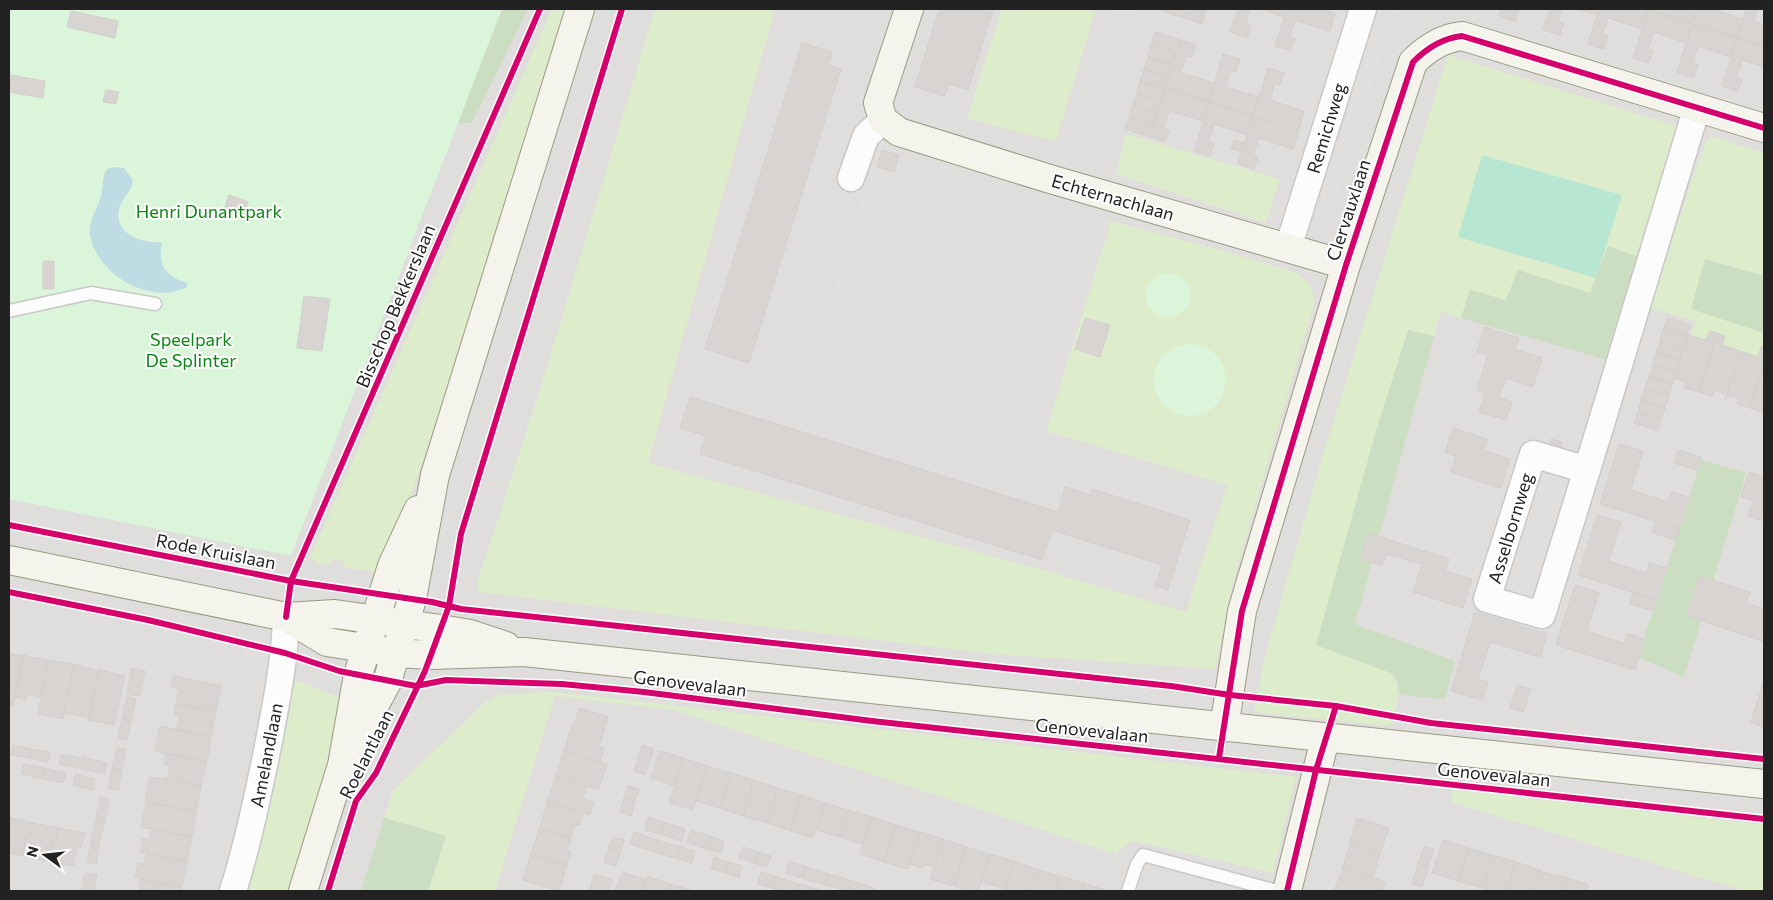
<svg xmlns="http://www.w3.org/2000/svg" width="1773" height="900" viewBox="0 0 1773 900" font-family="Commissioner,sans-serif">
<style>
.residential{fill:#dfdedc}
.grass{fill:#ddeccb;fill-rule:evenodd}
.forest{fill:#cbdec1}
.park{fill:#daf5da}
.pitch{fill:#b7e6d2}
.parking{fill:#e0dfde}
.water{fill:#bfdbe3}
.building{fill:#d7d4d2;stroke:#d3d0cc}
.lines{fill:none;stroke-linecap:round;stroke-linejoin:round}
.lane-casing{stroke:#c9c8c7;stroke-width:15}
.street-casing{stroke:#c9c8c7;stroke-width:29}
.secondary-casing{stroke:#999a82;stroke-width:30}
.lane{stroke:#fdfcfc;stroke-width:12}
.street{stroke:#fdfcfc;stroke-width:26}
.secondary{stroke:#f4f4ed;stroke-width:28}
.cycleway-casing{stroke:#fff;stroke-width:9}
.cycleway{stroke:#d6006c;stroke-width:6}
.labels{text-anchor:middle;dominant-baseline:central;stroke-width:4;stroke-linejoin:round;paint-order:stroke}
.street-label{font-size:18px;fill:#222;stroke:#fff}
.park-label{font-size:18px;fill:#0c8416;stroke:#fff}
</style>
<rect width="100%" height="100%" fill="#f0eeeb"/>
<!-- residential -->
<path class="residential" d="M9,9H1764V891H9Z"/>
<!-- grass -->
<path class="grass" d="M552,9H564L442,404L405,512L379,573L343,567L344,561L332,559L330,566L317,564L311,556Z
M655,9H775L648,463L1043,570L1186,612L1227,485L1046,431L1111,221L1224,251L1297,273L1308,282L1313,293L1314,304L1233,582L1215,669L993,654L479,592L477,583L543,380ZM1169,273L1189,289L1188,304L1147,288L1155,277ZM1226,377L1225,390L1219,402L1158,398L1154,385Z
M1002,9H1096L1056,141L1028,135L967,118Z
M1448,55L1680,127L1639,257L1608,246L1590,293L1518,270L1506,300L1470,290L1461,318L1441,312L1434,336L1408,330L1316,645L1391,673C1405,689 1396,708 1390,726L1254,712L1265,656L1321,461Z
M1126,134L1280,179L1266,223L1116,174Z
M1711,136L1764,153V365L1689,344L1695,321L1649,308L1693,177L1706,142Z
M295,680L341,698L328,770L290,891H247C268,822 283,752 295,680Z
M556,692L1296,777L1273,873L1134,841L1122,847L1116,854L674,710L555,696L495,891H428L446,836L384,818L393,791L484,703L498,695Z
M1453,790L1764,825V891H1745L1450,802Z"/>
<!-- forest -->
<path class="forest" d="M481,9H528L472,123H452Z
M1608,246L1639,257L1607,360L1461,318L1470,290L1506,300L1518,270L1590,293Z
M1705,259L1764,276V333L1691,309Z
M1408,330L1434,336L1355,624L1455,661L1445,699L1400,695L1397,680L1391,673L1316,645L1376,431Z
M1701,460L1746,473L1684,677L1638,657Z
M384,818L446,836L428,891H361Z"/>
<!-- park -->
<path class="park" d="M9,9H502L291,556L9,499Z
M1146 295a22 22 0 1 1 44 0a22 22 0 1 1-44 0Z
M1154 380a36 36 0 1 1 72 0a36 36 0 1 1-72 0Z"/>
<!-- pitch -->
<path class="pitch" d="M1482,155L1622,195L1596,278L1458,237Z"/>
<!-- parking -->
<path class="parking" d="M1113,9H1137L1102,122L1080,114Z
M1379,9L1397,12L1336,207L1320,202Z
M875,148L1111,221L1046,431L1029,425L996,431L808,370Z
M1537,461L1578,473L1536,608L1496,596Z"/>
<!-- water -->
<path class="water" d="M115,167L124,168L133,181C131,192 122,198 119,209C113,234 143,244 162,242C158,265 164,276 187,283V287C150,306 98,275 90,236C88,221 96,212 100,199C104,188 101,179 107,169Z"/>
<!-- building -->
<path class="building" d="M939,9H993L968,90L949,84L945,96L915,87Z
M1163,9H1190L1187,19L1162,11Z
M1190,9L1206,11L1202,24L1187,19Z
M1238,9H1250L1246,23L1251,25L1247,38L1230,32Z
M1258,9H1287L1284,17Z
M1287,9H1323L1335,13L1330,31L1295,20L1290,37L1295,39L1291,51L1275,46Z
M1501,9H1519L1515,22L1499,16Z
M1550,9H1562L1558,21L1564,23L1560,35L1543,30Z
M1577,9H1599L1597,15Z
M1599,9H1644L1648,10L1642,29L1608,18L1602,35L1608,36L1604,49L1588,44Z
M1648,9H1697L1692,24Z
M1697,9H1712L1743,19L1737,38L1692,24Z
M1746,9H1758L1754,22L1764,25V46L1737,38Z
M1648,10L1692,24L1686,43L1653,32L1648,49L1653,51L1649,63L1633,58Z
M71,11L118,21L115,38L67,27Z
M1692,24L1737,38L1731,57L1698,46L1693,63L1698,65L1694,78L1677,72Z
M1155,32L1180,40L1176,52L1151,44Z
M1737,38L1764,46V67L1742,60L1737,77L1742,79L1738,91L1722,86Z
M1180,40L1196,45L1192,57L1186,56L1181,73L1215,83L1209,102L1165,88Z
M802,43L832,52L828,65L841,69L749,363L705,349Z
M1151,44L1176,52L1172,64L1148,57Z
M1223,54L1240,59L1236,72L1231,70L1226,87L1259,97L1253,116L1209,102Z
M1148,57L1172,64L1169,76L1144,69Z
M1268,68L1284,73L1280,85L1275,83L1270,100L1304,111L1299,130L1253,116Z
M1144,69L1169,76L1165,88L1140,81Z
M9,75L45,81L43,98L9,92Z
M1140,81L1165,88L1161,101L1137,93Z
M1165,88L1209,102L1203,121L1169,111L1164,128L1169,130L1165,142L1150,137Z
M106,90L119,92L116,104L103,102Z
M1137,93L1161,101L1157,113L1133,105Z
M1209,102L1253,116L1247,135L1214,124L1209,142L1214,143L1210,156L1194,151Z
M1133,105L1157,113L1154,125L1129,117Z
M1253,116L1299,130L1293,149L1259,138L1253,156L1258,157L1254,169L1238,164Z
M1129,117L1154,125L1150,137L1125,129Z
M1234,140L1245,143L1242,152L1231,149Z
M882,150L899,155L894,172L877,167Z
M229,195L248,202L242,220L223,213Z
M43,261H54V289H43Z
M304,296L330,299L322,351L297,348Z
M1085,318L1110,325L1100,357L1075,349Z
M1668,318L1691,325L1687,336L1663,329Z
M1484,327L1519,338L1515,349L1542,358L1533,387L1506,378L1499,397L1512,402L1506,420L1479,412L1485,393L1477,390L1488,355L1477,352Z
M1663,329L1687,336L1683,349L1660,341Z
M1710,331L1717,333L1699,392L1684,388L1686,382L1674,378L1688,335L1706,340Z
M1717,333L1725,336L1722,345L1740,351L1725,400L1726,394L1714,390L1712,396L1699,392Z
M1660,341L1683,349L1680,360L1656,353Z
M1761,347L1764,348V364L1750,408L1737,404L1739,398L1727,395L1725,401L1740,351L1758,357Z
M1656,353L1680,360L1676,372L1653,365Z
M1764,364V413L1750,408Z
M1653,365L1676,372L1672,384L1649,377Z
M1649,377L1672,384L1669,396L1645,388Z
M1645,388L1669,396L1665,408L1641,400Z
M690,397L1058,512L1065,487L1090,495L1092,489L1190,520L1168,590L1155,586L1162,565L1052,530L1042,560L700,454L706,436L680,428Z
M1641,400L1665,408L1661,419L1638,412Z
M1638,412L1661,419L1658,431L1634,423Z
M1453,428L1487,439L1484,450L1510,459L1501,488L1451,472L1456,456L1445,452Z
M1551,439L1562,442L1560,450L1548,447Z
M1619,444L1643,451L1631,490L1668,502L1672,492L1689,497L1679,529L1600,504Z
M1678,450L1701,457L1697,470L1674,463Z
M1749,472L1764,477V521L1748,516L1753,501L1741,497Z
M1597,515L1621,522L1609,561L1647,573L1649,563L1667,568L1657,600L1578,575Z
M1655,521L1679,529L1676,540L1652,533Z
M1368,533L1449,559L1445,571L1472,579L1463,608L1413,592L1422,564L1386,554L1382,566L1360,559Z
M1699,576L1750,592L1746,603L1764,609L1763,641L1687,616Z
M1575,585L1599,593L1587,631L1624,643L1627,633L1644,639L1635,670L1556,645Z
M1633,592L1657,600L1653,611L1630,604Z
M1475,612L1547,634L1540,657L1490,642L1478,680L1488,682L1483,700L1451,691Z
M9,653L23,656L13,706L9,705Z
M24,654L25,656L48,660L41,697L27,694L26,700L15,697Z
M48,660L74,664L63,719L38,714Z
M74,664L98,671L99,669L89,718L64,713Z
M132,668L145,671L140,696L127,694Z
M99,669L123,676L125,674L114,725L88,720Z
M173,676L221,686L216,711L176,704L179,689L171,687Z
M1764,680V727L1751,722Z
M1517,685L1531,689L1523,712L1510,708Z
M127,697L136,699L131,721L122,719Z
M176,704L216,711L211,737L171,729H177L180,716L174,715Z
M579,708L608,717L599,747L604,748L600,762L564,750L572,724H575Z
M122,719L131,721L127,740L118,738Z
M160,726L211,737L207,762L155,751Z
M13,745L31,749L29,758L11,755Z
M642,745L654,749L645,775L634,771Z
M117,748L126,750L122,771L112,769Z
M31,749L50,752L48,762L29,758Z
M564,750L607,764L598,790L556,776Z
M660,751L683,758L675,786L651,778Z
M61,754L80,758L78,768L59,764Z
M166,754L207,762L201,786L161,779H167L170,766L164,765Z
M82,757L107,763L104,774L80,768Z
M683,758L707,766L693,810L669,803Z
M24,764L44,768L42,779L22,774Z
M707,766L731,773L720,808L696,801Z
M44,768L66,773L63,783L42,779Z
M112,769L122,771L118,790L108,789Z
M731,773L754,780L743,816L720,808Z
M75,774L95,779L93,790L73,785Z
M556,776L587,786L583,799L594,802L590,815L547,802Z
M150,777L201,786L196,812L145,801Z
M754,780L778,788L767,823L743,816Z
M628,786L639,789L635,801L624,798Z
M778,788L801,795L790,831L767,823Z
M801,795L825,803L813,838L790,831Z
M100,797L109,799L105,820L96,818Z
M624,798L635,801L631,816L620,812Z
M146,802L196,812L192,837L141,827Z
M547,802L583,813L580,825L575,824L571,838L540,828Z
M825,803L848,810L840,837L816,830Z
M848,810L872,817L864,845L840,837Z
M9,817L33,823L31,835L26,834L22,856L9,853Z
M648,817L663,822L660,834L645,830Z
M872,817L896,825L884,862L860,854Z
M96,818L105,820L99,844L91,843Z
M1357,818L1389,828L1380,853L1348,843H1350Z
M663,822L685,829L682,841L660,834Z
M33,823L58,828L56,840L52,839L47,861L22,856L26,834L31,835Z
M896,825L919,832L908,869L884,862Z
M58,828L85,833L81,848L77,847L73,866L47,861L52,839L56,840Z
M540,828L571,838L567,851L571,852L567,865L531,854Z
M152,829L192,837L187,862L140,852L143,838L149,840Z
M691,830L711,836L707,849L687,842Z
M634,832L657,840L654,852L630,844Z
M919,832L943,839L934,867L924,864L922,868L909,864Z
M711,836L724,841L721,853L707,849Z
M613,837L624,840L620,853L608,849Z
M943,839L966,847L954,886L930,879Z
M657,840L681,847L678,859L654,852Z
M1443,840L1468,848L1458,881L1432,873Z
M91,843L99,844L96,864L87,863Z
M1348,843L1380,853L1373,878L1341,867H1343L1350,844Z
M1424,846L1434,849L1428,867L1418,864Z
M681,847L695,851L692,863L678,859Z
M743,847L758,852L754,863L739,858Z
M966,847L990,854L978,891H969L954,886Z
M1468,848L1492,855L1482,888L1458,881Z
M608,849L620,853L616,866L604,863Z
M758,852L771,856L767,867L754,863Z
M146,854L187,862L182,887L135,877L138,863L144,865Z
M531,854L567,865L559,891L523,880Z
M990,854L1014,861L1005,889L981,882Z
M1492,855L1516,862L1507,891H1491L1482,888Z
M714,857L728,862L725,873L711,869Z
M789,861L805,866L802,878L786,873Z
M1014,861L1037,869L1030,891H1004Z
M728,862L742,866L739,878L725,873Z
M1516,862L1540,870L1534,891H1507Z
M1418,864L1428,867L1422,887L1412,884Z
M805,866L829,874L825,885L802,878Z
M1341,867L1386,882L1383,891H1334L1343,869Z
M1037,869L1060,876L1056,891H1030Z
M1540,870L1541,872L1565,877L1560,891H1534Z
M622,872L645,879L642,891H615Z
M761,872L775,876L772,888L758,884Z
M85,873L97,875L94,891H81Z
M594,874L612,880L609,891H589Z
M829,874L852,881L849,891L825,885Z
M647,876L670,884L668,891H642Z
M775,876L799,884L797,891H781L772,888Z
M1060,876L1084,883L1082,891H1056Z
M1565,877L1589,885L1587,891H1560Z
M141,879L182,887L181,891L139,890Z
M852,881L874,888L873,891H849Z
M1084,883L1108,891H1082Z
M670,884L694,891H668Z
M799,884L823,891H797Z"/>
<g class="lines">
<!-- lane casing -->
<g class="lane-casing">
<path id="lane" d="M9,311L91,293L155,304
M1128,891L1137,864L1143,855L1277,891"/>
</g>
<!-- street casing -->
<g class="street-casing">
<path id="street" d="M851,178L866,136L883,120
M1288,248L1363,9
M1587,470L1533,454L1487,599L1542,615L1602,421L1697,107
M233,891C248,843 258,795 268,746C276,703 285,661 286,617"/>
</g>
<!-- secondary casing -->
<g class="secondary-casing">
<path id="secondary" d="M909,9L878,103L883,120L899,132L1050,179L1346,265
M9,560L286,617L335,614L441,629L470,634L506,646
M286,617L327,642L395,653L431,655L524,652L1764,784
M1224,728L1242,611L1346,265L1413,62C1427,48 1443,38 1462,36L1764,128
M342,765L387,682L412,599L435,475L580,9
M303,891L342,765L358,675L375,620L392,566L418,510
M1287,891L1325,739"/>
</g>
<!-- lane -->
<use href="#lane" class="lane"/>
<!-- street -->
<use href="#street" class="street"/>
<!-- secondary -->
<use href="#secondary" class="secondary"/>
<!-- cycleway casing -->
<g class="cycleway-casing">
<path id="cycleway" d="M9,525L291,581L432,602L461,609L1171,686L1230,695L1336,706L1431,723L1764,759
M9,592L148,620L285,653L339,671L416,686L446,680L562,684L644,692L872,721L1764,819
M286,617L291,581L540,9
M1219,758L1242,611L1346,265L1413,62C1427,48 1443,38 1462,36L1764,128
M328,891L356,801L376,773L425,671L449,606L461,534L622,9
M1287,891L1316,770L1336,706"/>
</g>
<!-- cycleway -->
<use href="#cycleway" class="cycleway"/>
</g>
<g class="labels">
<!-- street labels -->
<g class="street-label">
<text transform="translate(1326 128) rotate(-73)">Remichweg</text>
<text transform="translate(1113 197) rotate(16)">Echternachlaan</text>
<text transform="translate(1348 210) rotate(-72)">Clervauxlaan</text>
<text transform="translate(395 306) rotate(-67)">Bisschop Bekkerslaan</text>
<text transform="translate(1510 528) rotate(-73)">Asselbornweg</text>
<text transform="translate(216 551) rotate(11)">Rode Kruislaan</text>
<text transform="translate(690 683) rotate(7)">Genovevalaan</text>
<text transform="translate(1092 730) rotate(6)">Genovevalaan</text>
<text transform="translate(366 754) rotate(-63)">Roelantlaan</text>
<text transform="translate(266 755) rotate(-79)">Amelandlaan</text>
<text transform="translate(1494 774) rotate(6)">Genovevalaan</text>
</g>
<!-- park labels -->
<g class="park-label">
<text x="209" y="211">Henri Dunantpark</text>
<text x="191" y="339">Speelpark<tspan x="191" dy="21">De Splinter</tspan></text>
</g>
</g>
<!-- border -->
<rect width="1773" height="900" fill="none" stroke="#222222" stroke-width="20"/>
<!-- north arrow -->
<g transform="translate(45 855) rotate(285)" stroke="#ffffff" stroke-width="4" paint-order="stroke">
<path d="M0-4L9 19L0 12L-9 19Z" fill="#222222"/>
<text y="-8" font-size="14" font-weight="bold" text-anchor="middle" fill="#222222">N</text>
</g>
</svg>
